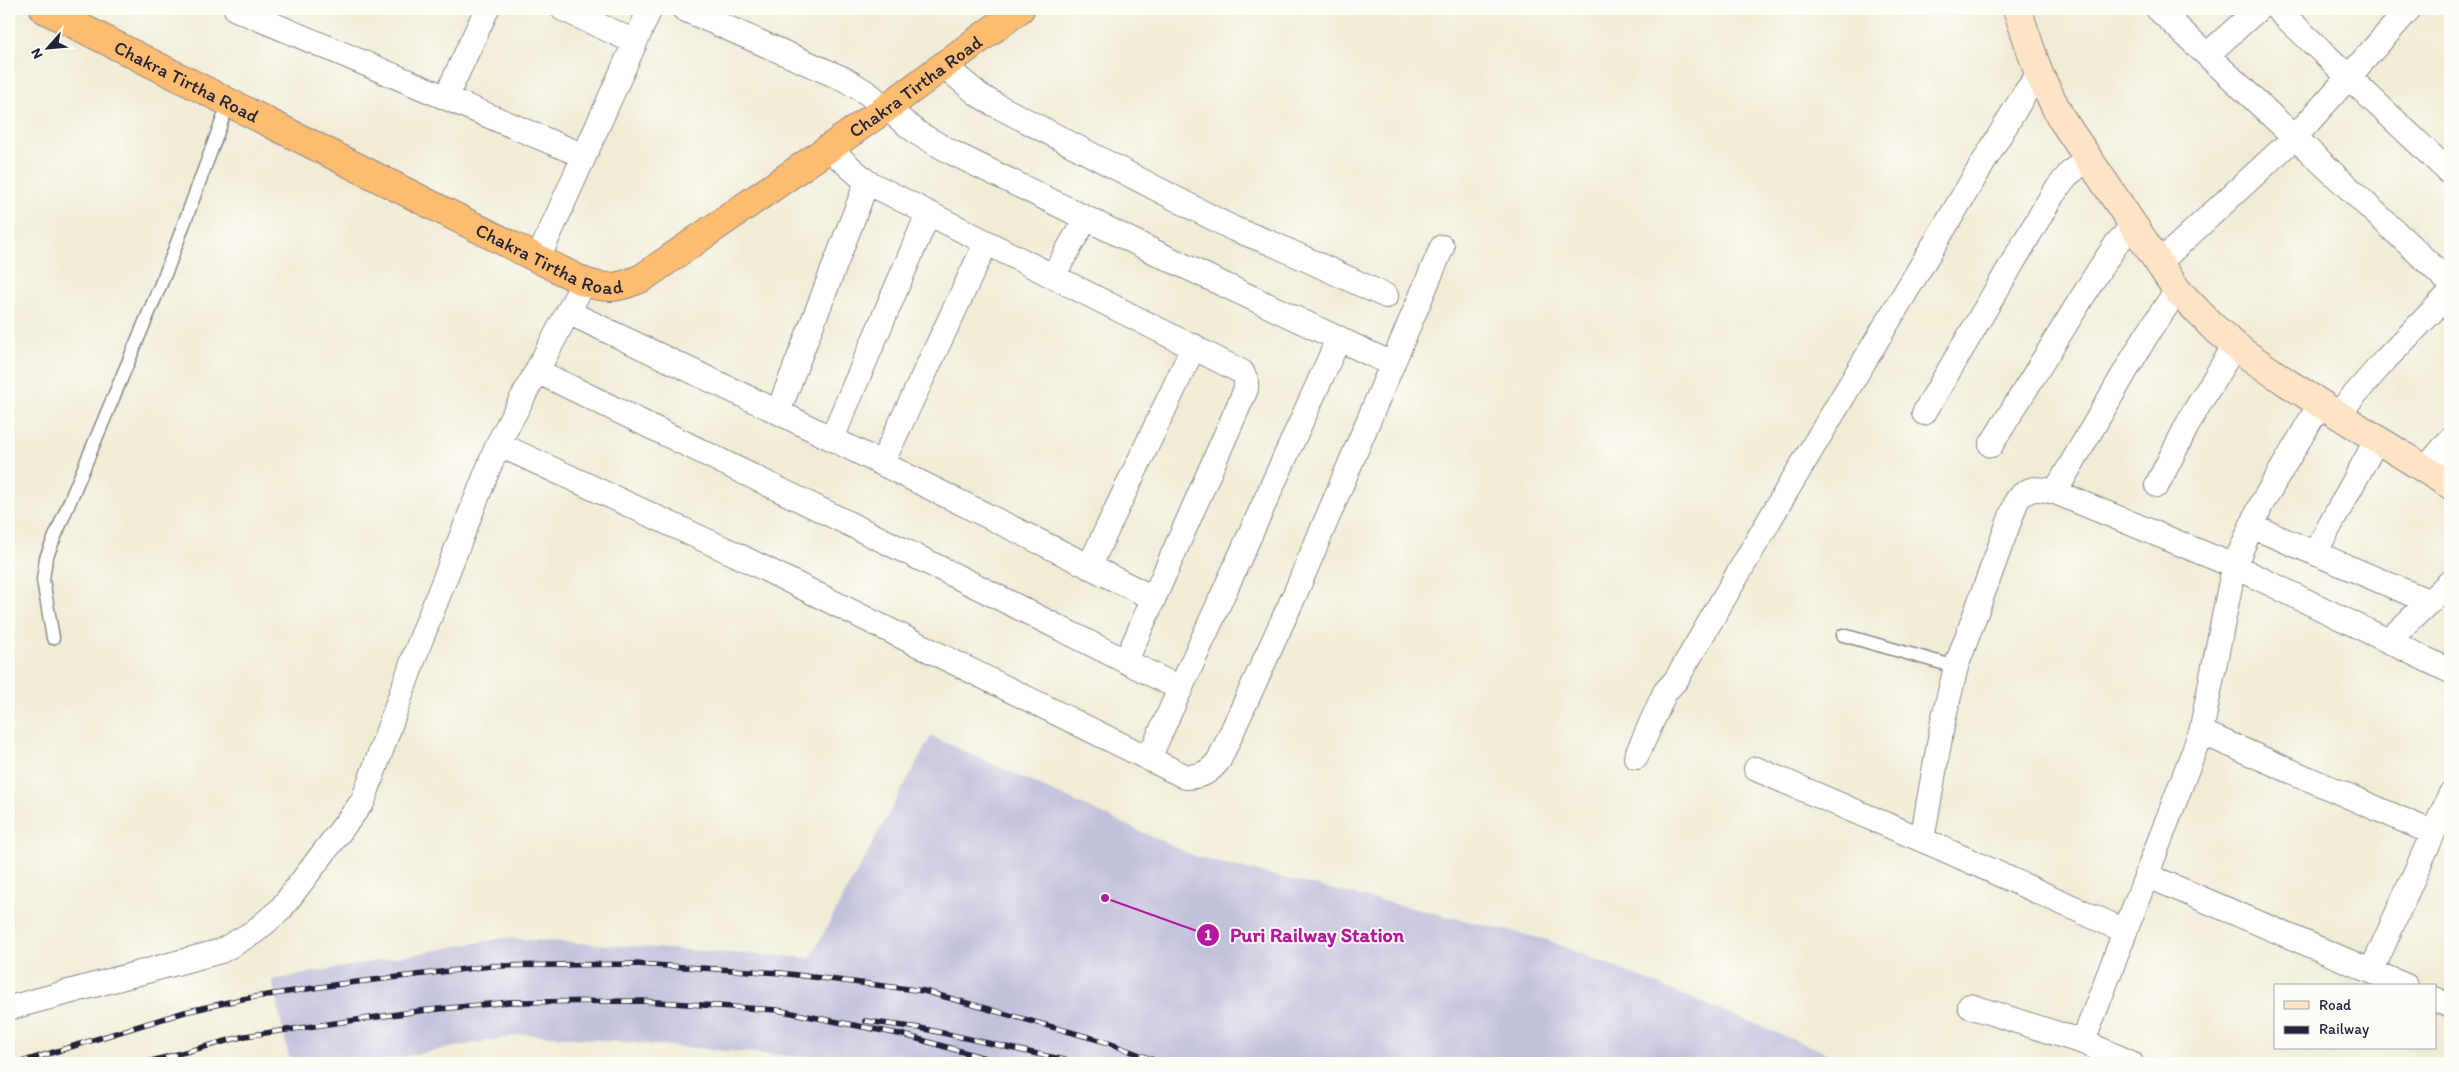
<svg xmlns="http://www.w3.org/2000/svg" width="2459" height="1072" viewBox="0 0 2459 1072" font-family="Itim,sans-serif">
<style>
.industrial{fill:#c2c1dc}
.lines{fill:none;stroke-linecap:round;stroke-linejoin:round}
.lane-casing{stroke:#8a8788;stroke-width:15}
.street-casing{stroke:#8a8788;stroke-width:26}
.secondary-casing{stroke:#8a8788;stroke-width:30}
.highway-casing{stroke:#8a8788;stroke-width:30}
.lane{stroke:#fff;stroke-width:12}
.street{stroke:#fff;stroke-width:24}
.secondary{stroke:#ffe4c6;stroke-width:28}
.highway{stroke:#febc70;stroke-width:28}
.rail-casing{stroke:#22223b;stroke-width:5.5}
.rail{stroke:#fdfcf7;stroke-width:4;stroke-dasharray:11;stroke-linecap:butt}
.labels{text-anchor:middle;dominant-baseline:central;stroke-width:4;stroke-linejoin:round;paint-order:stroke}
.street-label{font-size:19px;fill:#22223b;stroke:#fdfcf7}
.leader{fill:none;stroke:#b5179e;stroke-width:2}
.callout-dot{fill:#b5179e;stroke:#fdfcf7;stroke-width:2}
.mark-label{font-size:15px;text-anchor:middle;font-weight:bold;fill:#fff}
.callout-label{font-size:20px;text-anchor:middle;font-weight:bold;fill:#b5179e;stroke:#fdfcf7;stroke-width:4;stroke-linejoin:round;paint-order:stroke}
</style>
<rect width="100%" height="100%" fill="#fdfcf7"/>
<filter id="ink" filterUnits="userSpaceOnUse"><feTurbulence type="fractalNoise" baseFrequency=".02" numOctaves="2"/><feDisplacementMap in="SourceGraphic" scale="10" xChannelSelector="R" yChannelSelector="G"/><feConvolveMatrix kernelMatrix="1 2 1 2 8 2 1 2 1" color-interpolation-filters="sRGB"/></filter>
<filter id="wash" filterUnits="userSpaceOnUse"><feTurbulence type="fractalNoise" baseFrequency=".0096" numOctaves="4" result="noise"/><feDisplacementMap in="SourceGraphic" scale="20" xChannelSelector="R" yChannelSelector="G"/><feGaussianBlur stdDeviation="1.12" result="paint"/><feColorMatrix in="noise" values="0 0 0 0 0 0 0 0 0 0 0 0 0 0 0 0 0 1.4 0 .05"/><feComposite in="paint" operator="in"/></filter>
<g filter="url(#wash)">
<rect width="100%" height="100%" fill="#f1ecd6"/>
<!-- industrial -->
<path class="industrial" d="M931,736L1199,858L1548,940L1851,1063H834L825,1059L525,1034L368,1063H290L272,980L502,938L810,958Z"/>
</g>
<g filter="url(#ink)">
<g class="lines">
<!-- lane casing -->
<g class="lane-casing">
<path id="lane" d="M1843,635L1956,667
M53,638L43,580L46,558L168,267L229,102"/>
</g>
<!-- street casing -->
<g class="street-casing">
<path id="street" d="M236,9L584,156
M563,9L635,42
M684,9L846,80L867,93L919,134L951,152L1163,256L1392,364
M2158,9L2450,283
M2277,9L2450,173
M2208,54L2258,9
M943,65L979,95L994,104L1234,229L1271,243L1386,296
M446,97L487,9
M828,148L867,182L1242,372L1246,380V389L1126,661
M538,259L650,9
M2159,263L2296,136L2409,9
M1053,276L1086,218
M568,312L778,412L1153,598
M537,371L960,578L1181,689
M778,412L867,182
M1924,413L2053,194L2069,174L2088,157
M2337,415L2385,360L2450,293
M832,438L928,214
M498,444L733,553L1186,777C1202,776 1209,773 1219,760L1295,594L1442,247
M1991,445L2099,270L2117,243L2134,225
M882,463L986,243
M2425,469L2450,440
M2157,485L2193,414L2235,345
M2055,492L2146,336L2177,290
M2251,526L2430,602
M2315,553L2377,439
M1089,567L1194,346
M2388,641L2450,582
M2201,732L2433,833
M1636,757L1665,692L1676,680L1784,495L2025,93L2039,74
M1149,758L1339,338
M1756,769L1941,848L2125,931
M1922,840L1943,721L1956,667L2017,500C2029,486 2038,488 2055,492L2234,566L2450,671
M2146,875L2406,986
M2372,970L2450,795
M2435,999L2450,1006
M1970,1006L2083,1042L2131,1063
M9,1008L221,951L254,932L280,910L363,801L419,644L498,444L584,282
M2083,1042L2201,732L2234,566L2262,503L2320,404"/>
</g>
<!-- secondary casing -->
<g class="secondary-casing">
<path id="secondary" d="M2017,9L2039,74L2061,118L2177,290L2212,326L2243,352L2286,382L2450,485"/>
</g>
<!-- highway casing -->
<g class="highway-casing">
<g id="highway">
<path id="s1" d="M44,9L584,282C609,290 619,288 642,278L885,109L1020,9"/>
</g>
</g>
<!-- lane -->
<use href="#lane" class="lane"/>
<!-- street -->
<use href="#street" class="street"/>
<!-- secondary -->
<use href="#secondary" class="secondary"/>
<!-- highway -->
<use href="#highway" class="highway"/>
<!-- rail casing -->
<g class="rail-casing">
<path id="rail" d="M865,1021L920,1028L1078,1063
M18,1063L185,1012L242,999L340,984L491,966L636,964L781,973L924,991L1106,1042L1161,1063
M144,1063L245,1036L419,1011L510,1002L642,1001L777,1010L904,1035L1002,1063"/>
</g>
<!-- rail -->
<use href="#rail" class="rail"/>
</g>
</g>
<g class="labels">
<!-- street labels -->
<g class="street-label">
<text stroke="none"><textPath href="#s1" startOffset="160">Chakra Tirtha Road</textPath></text>
<text stroke="none"><textPath href="#s1" startOffset="999">Chakra Tirtha Road</textPath></text>
<text stroke="none"><textPath href="#s1" startOffset="565">Chakra Tirtha Road</textPath></text>
</g>
</g>
<!-- callouts -->
<path class="leader" d="M1105 898L1208 935"/>
<g class="callout-dot">
<circle cx="1105" cy="898" r="5"/>
<circle cx="1208" cy="935" r="12"/>
</g>
<g class="mark-label">
<text x="1208" y="940">1</text>
</g>
<g class="callout-label">
<text x="1317" y="942">Puri Railway Station</text>
</g>
<!-- margin -->
<rect width="2459" height="1072" fill="none" stroke="#fdfcf7" stroke-width="30"/>
<!-- legend -->
<rect x="2274" y="984" width="162" height="65" fill="#fdfcf7" stroke="#a5a5ac"/>
<rect x="2284" y="1001" width="25" height="8" fill="#ffe4c6" stroke="#a5a5ac"/>
<text x="2319" y="1010" font-size="15" fill="#22223b">Road</text>
<rect x="2284" y="1026" width="25" height="8" fill="#22223b" stroke="#a5a5ac"/>
<text x="2319" y="1034" font-size="15" fill="#22223b">Railway</text>
<!-- north arrow -->
<g transform="translate(48 48) rotate(243)" stroke="#fdfcf7" stroke-width="4" paint-order="stroke">
<path d="M0-4L9 19L0 12L-9 19Z" fill="#22223b"/>
<text y="-8" font-size="14" font-weight="bold" text-anchor="middle" fill="#22223b">N</text>
</g>
</svg>
